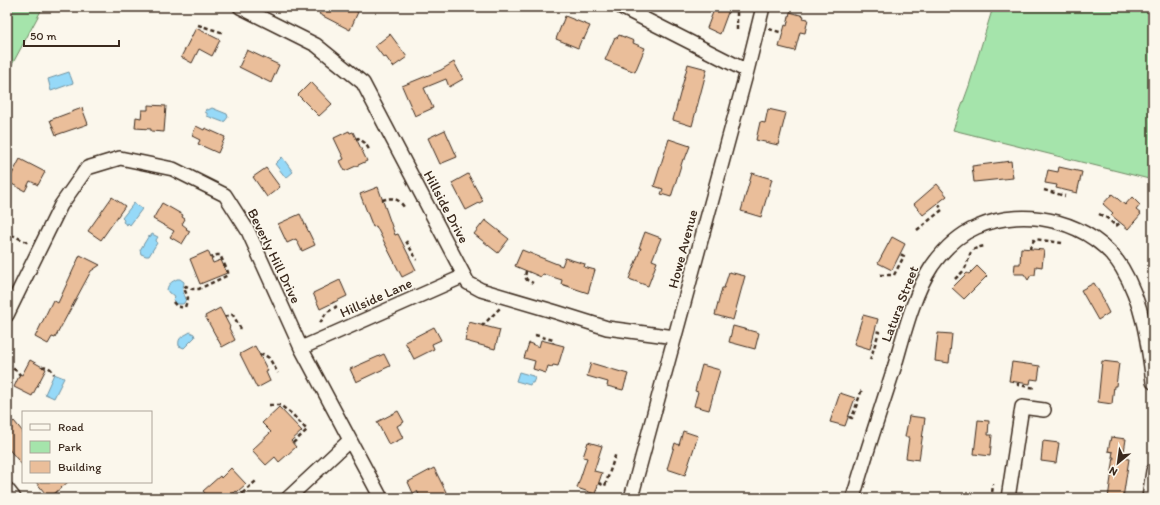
<svg xmlns="http://www.w3.org/2000/svg" width="1160" height="505" viewBox="0 0 1160 505" font-family="Itim,sans-serif">
<style>
.green{fill:#a5e4ab;stroke:#708764}
.water{fill:#96d9f8;stroke:#7293a1}
.building{fill:#eabe9a;stroke:#3b2a1e}
.lines{fill:none;stroke-linecap:round;stroke-linejoin:round}
.minor-casing{stroke:#3b2a1e;stroke-width:16}
.path{stroke:#3b2a1e;stroke-width:2.5;stroke-dasharray:4 3;stroke-linecap:butt}
.minor{stroke:#fbf7ec;stroke-width:13}
.labels{text-anchor:middle;dominant-baseline:central;stroke-width:3;stroke-linejoin:round;paint-order:stroke}
.street-label{font-size:14px;fill:#3b2a1e;stroke:#fbf7ec}
</style>
<rect width="100%" height="100%" fill="#fbf7ec"/>
<filter id="ink" filterUnits="userSpaceOnUse"><feTurbulence type="fractalNoise" baseFrequency=".025" numOctaves="2"/><feDisplacementMap in="SourceGraphic" scale="8" xChannelSelector="R" yChannelSelector="G"/><feConvolveMatrix kernelMatrix="1 2 1 2 8 2 1 2 1" color-interpolation-filters="sRGB"/></filter>
<g filter="url(#ink)">
<!-- green -->
<path class="green" d="M7,7H43L7,74Z
M993,7H1153V180L953,130L969,86Z"/>
<!-- water -->
<path class="water" d="M69,72L73,83L51,91L48,79Z
M212,108L227,114L228,117L225,121L223,122L207,116V113L205,112L206,109L208,110Z
M282,157L293,172L286,178L275,164Z
M134,203L142,209L130,225L128,223L127,225L123,222L124,220L122,218Z
M152,234L158,237L156,240L157,243L149,256H146L141,254L140,250L148,237L151,236Z
M177,279H180L184,282C184,285 182,289 183,292C185,298 188,298 183,304H175L173,299L175,297L174,295L169,293L167,290C168,283 172,282 177,279Z
M190,332L194,334L195,337L184,348L179,346C177,336 185,336 190,332Z
M519,372L533,376V377L535,378L533,383H531L530,385L516,381Z
M54,374L64,378L54,398L45,394Z"/>
<!-- building -->
<path class="building" d="M323,7H348L358,12L350,30L319,14Z
M715,7H730L720,34L707,28Z
M790,12L804,16L803,18L808,19L805,33L800,32L795,51L779,47L785,25L787,26Z
M565,16L590,26L584,39L582,38L578,48L556,39Z
M196,28L220,40L212,56L199,49L192,63L181,57Z
M390,34L407,57L393,67L386,57L384,58L375,46Z
M619,35L634,41L633,43L645,48L635,72L605,60L615,37L617,38Z
M247,50L279,65L271,83L239,67Z
M454,62L463,79L449,87L446,79L424,88L433,108L415,116L402,86L441,70Z
M688,64L707,69L692,126L673,120Z
M311,82L332,104L319,116L298,95Z
M148,105L166,106L164,132L151,131V129L135,128L136,117L141,118L142,110H148Z
M82,108L88,124L56,135L50,120Z
M768,109L786,113L778,145L756,140L760,122L765,123Z
M196,126L204,130L205,128L225,137L218,153L198,144L200,140L192,136Z
M445,130L457,157L440,164L428,138Z
M349,131L350,133L353,132L367,161L345,171L340,161L344,159L334,138Z
M669,139L690,146L685,159H683L671,197L661,194L663,189L654,186Z
M20,159L45,172L38,185L30,181L25,191L8,182Z
M1011,161L1013,178L974,182L972,166Z
M1059,167L1082,172L1077,193L1056,188L1057,185L1045,183L1048,170L1058,172Z
M266,168L280,187L267,197L253,177Z
M752,173L772,179L761,217L741,211Z
M468,174L483,201L466,210L452,183Z
M937,184L947,196L923,215L914,204Z
M378,187L395,235L398,234L416,270L402,277L376,226L373,227L360,194Z
M1112,194L1125,205L1132,197L1140,205L1136,210L1141,214L1128,229L1111,215L1113,213L1103,204Z
M112,197L125,206L101,240L88,231Z
M162,203L183,215L182,217L185,219L182,224L187,228L186,229L190,231L182,244L170,237L174,231L153,219Z
M300,214L315,245L302,251L296,239L287,243L278,224Z
M485,220L509,239L498,253L474,234Z
M645,232L661,238L652,260L657,262L648,286L629,279L641,248H639Z
M892,237L905,244L892,270L878,263Z
M1021,248L1044,250L1042,267L1036,266L1035,275H1031L1028,280L1024,274H1014L1015,264H1020Z
M522,250L562,266L565,258L585,264L584,267L595,270L588,293L561,284L562,280L543,274L541,277L515,266Z
M208,251L213,263L221,260L227,273L200,284L190,259Z
M80,255L100,265L91,271L55,338L52,337L48,344L35,337L53,300L58,303Z
M977,266L987,276L964,299L952,288L967,273L969,274Z
M729,272L745,276L733,320L715,315L722,288H724Z
M340,280L347,296L320,309L313,293Z
M1094,283L1104,300L1103,301L1109,313L1098,320L1081,290Z
M220,308L230,327L229,328L235,340L222,347L205,316Z
M863,315L878,319L870,349L854,344Z
M469,322L500,330L495,349L465,341Z
M733,326L759,333L755,349L729,342Z
M434,327L441,340L432,344L434,349L414,359L405,342Z
M938,333L952,334L949,363L935,361Z
M541,340L564,346L558,366L553,365L552,367L548,366L546,373L533,369L535,361L524,358L529,343L539,347Z
M255,346L268,371L266,372L270,381L257,388L240,354Z
M384,354L390,366L356,382L350,369Z
M30,360L46,369L32,396L14,387L20,374L22,375Z
M1102,361L1119,363L1116,386H1114L1112,404L1098,402Z
M1012,362L1040,366L1038,380L1031,379L1030,384L1009,381Z
M591,363L628,374L623,390L607,386L608,382L587,376Z
M702,365L720,370L709,410L694,406L698,392L695,391Z
M840,393L855,398L845,426L830,422Z
M279,407L302,431L291,441L296,447L279,462L275,457L266,465L252,450L271,432L262,423Z
M398,411L404,422L397,426L403,438L389,445L377,422Z
M909,416L925,418L919,460L906,458L909,437H905Z
M978,420L989,421L988,435H992L990,456L974,454Z
M14,421L23,432V466L7,447V427Z
M683,431L698,436L685,475L667,469L675,443L679,445Z
M1111,437L1126,439L1123,458L1129,459L1123,498H1108L1114,457H1112L1113,452L1108,451Z
M1043,441L1059,443L1056,463L1041,461Z
M588,442L602,446L594,471L602,473L595,494L577,488L587,458L583,457Z
M231,468L246,484L237,492L236,491L228,498H209L203,491L220,476L221,478Z
M434,468L449,498H421L417,491L413,493L408,482Z
M36,482H68L49,498Z"/>
<g class="lines">
<!-- minor casing -->
<g class="minor-casing">
<path id="minor" d="M240,7L316,45L363,83L468,283L481,290L556,312L607,328L675,337
M621,7L747,71
M7,315L61,205L87,168L120,158L173,169L225,195L248,231L301,348L350,440L288,498
M301,348L464,276
M350,440L381,498
M7,489L14,498
M631,498L747,71L763,7
M853,498C866,453 881,409 895,365C904,334 914,293 932,266C944,249 958,235 977,227C1026,205 1094,222 1122,268C1143,303 1148,343 1153,382
M1008,498L1022,407L1044,410
M1149,498L1153,471"/>
</g>
<!-- path -->
<path class="path" d="M198,25L224,33
M769,29L783,33
M737,30V7
M356,139L358,138L365,143L370,151
M1044,190L1065,196
M382,200C393,197 398,198 404,207
M1099,214L1107,218L1116,226L1120,223
M917,230L942,210L939,205
M7,241L12,235L29,243
M406,241L417,260
M1030,249L1031,244L1035,239L1062,243
M526,271L525,277L527,280L533,283
M880,275H894L904,256L900,254
M955,279C958,276 962,273 964,270C972,257 965,249 985,246
M173,302C176,306 179,308 185,307L188,298L184,288L186,286L192,289H199L228,275V272L220,255H217L211,258
M225,317L231,314L233,315L241,329
M320,323L326,313L336,307L333,302
M482,326L500,308
M535,335L553,340V343
M260,356L263,354L269,358L278,373
M870,360L879,332L875,331
M7,365L17,371L20,375
M42,367C48,365 52,370 54,374
M1018,383V385L1036,388
M269,405H280L292,414L307,430L293,443
M849,417L852,418L862,389
M599,483L605,486L616,453
M237,498L256,481
M989,498L992,494L993,484"/>
<!-- minor -->
<use href="#minor" class="minor"/>
</g>
</g>
<g class="labels">
<!-- street labels -->
<g class="street-label">
<text transform="translate(446 207) rotate(62)">Hillside Drive</text>
<text transform="translate(683 249) rotate(-75)">Howe Avenue</text>
<text transform="translate(274 256) rotate(64)">Beverly Hill Drive</text>
<text transform="translate(376 298) rotate(-24)">Hillside Lane</text>
<text transform="translate(900 304) rotate(-69)">Latura Street</text>
</g>
</g>
<!-- margin -->
<rect width="1160" height="505" fill="none" stroke="#fbf7ec" stroke-width="24"/>
<rect x="12" y="12" width="1136" height="481" fill="none" stroke="#3b2a1e" stroke-width="1.5" filter="url(#ink)"/>
<!-- legend -->
<rect x="22" y="411" width="130" height="72" fill="#fbf7ec" stroke="#aea59a"/>
<rect x="30" y="424" width="20" height="6" fill="#fbf7ec" stroke="#aea59a"/>
<text x="58" y="431" font-size="12" fill="#3b2a1e">Road</text>
<rect x="30" y="441" width="20" height="12" fill="#a5e4ab" stroke="#aea59a"/>
<text x="58" y="451" font-size="12" fill="#3b2a1e">Park</text>
<rect x="30" y="461" width="20" height="12" fill="#eabe9a" stroke="#aea59a"/>
<text x="58" y="471" font-size="12" fill="#3b2a1e">Building</text>
<!-- north arrow -->
<g transform="translate(1118 463) rotate(209)" stroke="#fbf7ec" stroke-width="3" paint-order="stroke">
<path d="M0-3L7 15L0 10L-7 15Z" fill="#3b2a1e"/>
<text y="-6" font-size="11" font-weight="bold" text-anchor="middle" fill="#3b2a1e">N</text>
</g>
<!-- scale -->
<path d="M24 40v6h95v-6" fill="none" stroke="#3b2a1e" stroke-width="2"/>
<text x="30" y="40" font-size="12" fill="#3b2a1e" stroke="#fbf7ec" stroke-width="3" paint-order="stroke">50 m</text>
</svg>
